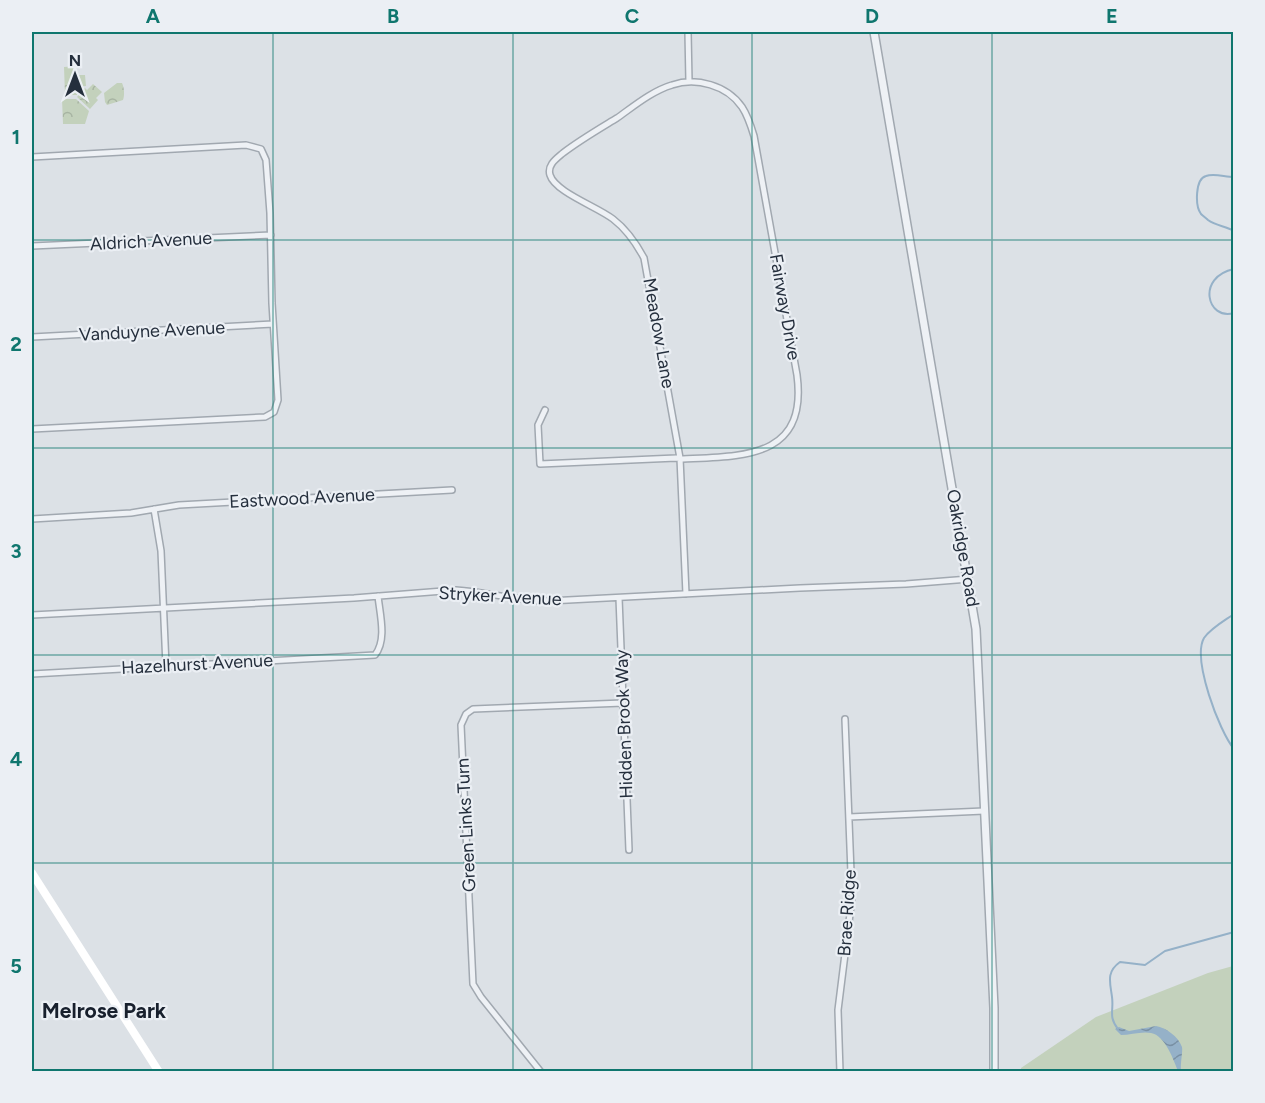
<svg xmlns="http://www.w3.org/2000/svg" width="1265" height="1103" viewBox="0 0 1265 1103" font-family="Figtree,sans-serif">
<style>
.grass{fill:#c3d1bc}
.forest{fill:url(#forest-crowns)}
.water{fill:url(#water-waves)}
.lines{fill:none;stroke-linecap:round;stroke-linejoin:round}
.stream{stroke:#95b1c8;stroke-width:2}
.minor-casing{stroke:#a1a8b0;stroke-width:8}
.tertiary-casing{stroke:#a1a8b0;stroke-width:10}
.minor{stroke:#eef1f5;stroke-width:5}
.tertiary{stroke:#eef1f5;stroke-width:7}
.secondary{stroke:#fff;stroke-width:8}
.grid{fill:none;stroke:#0f766e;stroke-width:1.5;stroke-opacity:0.55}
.labels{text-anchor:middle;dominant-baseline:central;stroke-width:4.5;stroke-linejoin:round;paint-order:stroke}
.street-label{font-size:18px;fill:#252f3d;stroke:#ebeff4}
.quarter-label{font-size:21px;font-weight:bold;fill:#18202d;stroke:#ebeff4}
.neatline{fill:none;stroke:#0f766e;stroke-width:2}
.grid-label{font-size:20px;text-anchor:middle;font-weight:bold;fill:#0f766e}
</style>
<defs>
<pattern id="forest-crowns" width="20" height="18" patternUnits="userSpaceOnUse" patternTransform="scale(1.5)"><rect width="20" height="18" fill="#c3d1bc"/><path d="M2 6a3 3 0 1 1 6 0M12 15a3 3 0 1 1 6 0" fill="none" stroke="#a7b4a2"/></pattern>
<pattern id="water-waves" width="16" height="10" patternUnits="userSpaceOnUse" patternTransform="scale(1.5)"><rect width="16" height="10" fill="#95b1c8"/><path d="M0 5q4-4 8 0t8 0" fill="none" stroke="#7990a4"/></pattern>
</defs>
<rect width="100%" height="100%" fill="#dce1e6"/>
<!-- grass -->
<path class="grass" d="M1233,966V1071L1021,1072V1068L1096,1017L1208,973Z"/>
<!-- forest -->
<path class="forest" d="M76,66L77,75H85L86,86L77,87V95H65L64,67Z
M117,83H122C124,87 125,95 123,100L107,105L105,102L104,93Z
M93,84L102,92L96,98L98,100L90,109L77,97L85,88L87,90Z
M62,99H76L89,111L85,124H63Z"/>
<!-- water -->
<path class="water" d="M1156,1026C1166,1028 1178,1036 1182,1047C1183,1051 1180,1064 1181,1071H1178C1174,1061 1165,1035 1151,1033C1142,1031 1130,1035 1121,1035L1115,1029L1119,1027L1129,1031Z"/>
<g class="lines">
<!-- stream -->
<path class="stream" d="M1234,177C1225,177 1214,173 1206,176C1195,179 1195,206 1201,214C1203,216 1206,218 1208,220C1216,226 1226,226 1234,231
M1234,269C1196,277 1207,321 1234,313
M1234,614C1224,621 1211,628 1204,638C1192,659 1219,731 1234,749
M1118,1029C1108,1016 1114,1011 1112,997C1110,982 1106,972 1120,962L1145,965L1165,951L1234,932"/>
<!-- minor casing -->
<g class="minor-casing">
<path id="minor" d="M688,32L689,82
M32,157L246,145L261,149L266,160L270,213L272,303L278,400L274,412L265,417L32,429
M32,246L271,235
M32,337L273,324
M545,410L538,425L540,464L676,458L683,459C745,456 808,458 797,375L754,136C751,126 748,116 742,107C727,85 696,77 672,85C652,91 634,106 617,118C599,129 580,140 563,153C556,159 547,165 550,175C555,192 598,207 613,219C626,229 636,243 644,258L680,458L686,594
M154,509L161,551L166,666
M32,519L131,513L179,505L452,490
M619,598L629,850
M32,615L354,598L456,590C488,592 517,601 549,601L800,588L906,584L969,579
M32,674L375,655C387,640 380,615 378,596
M849,817L984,811
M541,1072L481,997L473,984L461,725L466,714L473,709L623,703
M840,1072L838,1010L852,898L845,719"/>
</g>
<!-- tertiary casing -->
<g class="tertiary-casing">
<path id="tertiary" d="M874,32L976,629L994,1008V1072"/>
</g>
<!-- minor -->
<use href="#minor" class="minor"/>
<!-- tertiary -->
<use href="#tertiary" class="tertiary"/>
<!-- secondary -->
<path class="secondary" d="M32,873L159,1072"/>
</g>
<!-- grid -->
<path class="grid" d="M273,32V1072M513,32V1072M752,32V1072M992,32V1072M32,240H1234M32,448H1234M32,655H1234M32,863H1234"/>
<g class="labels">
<!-- street labels -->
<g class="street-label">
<text transform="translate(151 241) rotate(-3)">Aldrich Avenue</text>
<text transform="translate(785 307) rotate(80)">Fairway Drive</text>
<text transform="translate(152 331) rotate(-3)">Vanduyne Avenue</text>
<text transform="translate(659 333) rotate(80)">Meadow Lane</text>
<text transform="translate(302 498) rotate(-3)">Eastwood Avenue</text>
<text transform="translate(963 548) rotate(80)">Oakridge Road</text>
<text transform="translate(500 596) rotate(3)">Stryker Avenue</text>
<text transform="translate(197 664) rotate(-3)">Hazelhurst Avenue</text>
<text transform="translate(624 724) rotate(-92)">Hidden Brook Way</text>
<text transform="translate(466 825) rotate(-93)">Green Links Turn</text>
<text transform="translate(847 913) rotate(-86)">Brae Ridge</text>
</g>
<!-- quarter labels -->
<g class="quarter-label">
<text x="104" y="1010">Melrose Park</text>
</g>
</g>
<!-- border -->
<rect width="1265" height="1103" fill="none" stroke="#ebeff4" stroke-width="66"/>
<!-- north arrow -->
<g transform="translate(75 75)" stroke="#ebeff4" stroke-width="4.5" paint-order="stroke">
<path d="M0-4.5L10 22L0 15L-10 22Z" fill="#252f3d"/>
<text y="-9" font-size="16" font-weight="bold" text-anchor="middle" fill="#252f3d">N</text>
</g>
<rect x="33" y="33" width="1199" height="1037" class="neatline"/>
<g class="grid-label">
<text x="153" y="23">A</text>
<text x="393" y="23">B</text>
<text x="632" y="23">C</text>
<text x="872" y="23">D</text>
<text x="1112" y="23">E</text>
<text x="16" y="144">1</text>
<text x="16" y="351">2</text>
<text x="16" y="558">3</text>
<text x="16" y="766">4</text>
<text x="16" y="973">5</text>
</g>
</svg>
